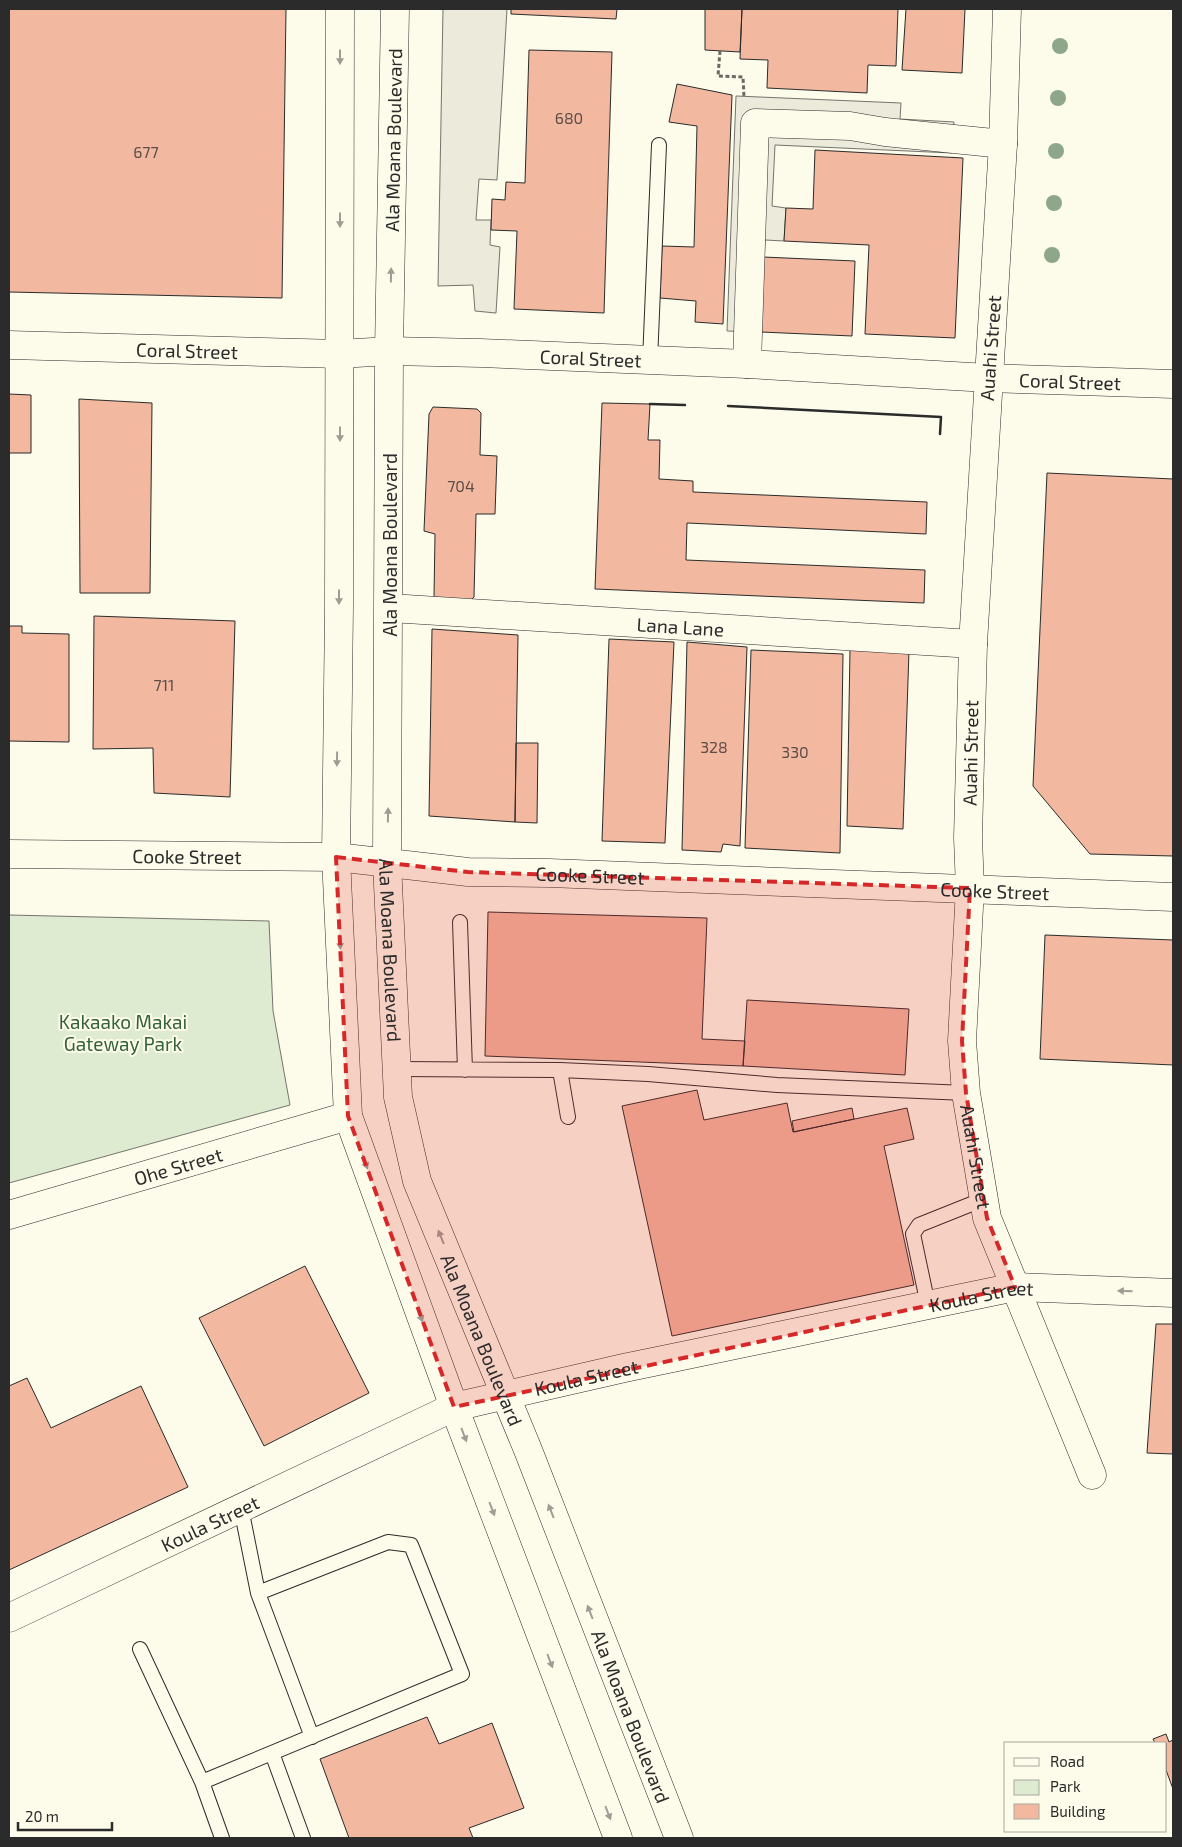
<svg xmlns="http://www.w3.org/2000/svg" width="1182" height="1847" viewBox="0 0 1182 1847" font-family="'Exo 2',sans-serif">
<style>
.green{fill:#deebd1;stroke:#74746e}
.parking{fill:#eceadb;stroke:#74746e}
.building{fill:#f2b8a0;stroke:#2b2b2b}
.lines{fill:none;stroke-linecap:round;stroke-linejoin:round}
.lane-casing{stroke:#2b2b2b;stroke-width:16}
.street-casing{stroke:#2b2b2b;stroke-width:29}
.secondary-casing{stroke:#2b2b2b;stroke-width:29}
.primary-casing{stroke:#2b2b2b;stroke-width:29}
.path{stroke:#6a6964;stroke-width:3;stroke-dasharray:4 2.5;stroke-linecap:butt}
.lane{stroke:#fdfbea;stroke-width:14}
.street{stroke:#fdfbea;stroke-width:28}
.secondary{stroke:#fdfbea;stroke-width:28}
.primary{stroke:#fdfbea;stroke-width:28}
.wall{stroke:#2b2b2b;stroke-width:2.5}
.tree{fill:#8ea78a}
.oneway{fill:#9e9d94}
.marked{fill:#d62828;fill-opacity:0.2;stroke:#d62828;stroke-width:4;stroke-dasharray:10 6;stroke-linejoin:round}
.labels{text-anchor:middle;dominant-baseline:central;stroke-width:4;stroke-linejoin:round;paint-order:stroke}
.number-label{font-size:16px;fill:#5d4e48}
.street-label{font-size:19px;fill:#2b2b2b;stroke:#fdfbea}
.park-label{font-size:19px;fill:#34623c;stroke:#fdfbea}
</style>
<rect width="100%" height="100%" fill="#fdfbea"/>
<!-- green -->
<path class="green" d="M9,915L269,921L273,1011L290,1105L9,1183Z"/>
<!-- parking -->
<path class="parking" d="M443,9H507L497,180L479,179L476,220H491L490,245L500,247L496,313L475,311L473,285L438,286Z
M736,96L901,103L900,119L954,122L952,153L775,145L772,206L786,208L784,241L765,240L761,332L727,331Z"/>
<!-- building -->
<path class="building" d="M9,9H286L282,298L9,292Z
M511,9H617L616,19L511,14Z
M742,9H898L896,66L868,65L867,93L767,88L768,60L740,59Z
M742,9L740,52L705,50V9Z
M906,9H965L962,73L902,70Z
M529,50L612,52L604,313L514,309L517,231L491,230L492,199L505,200L506,182L525,183Z
M677,84L732,95L723,324L695,322L696,301L660,298L662,246L694,247L697,126L669,122Z
M815,150L963,158L955,338L865,334L869,245L784,241L786,208L813,209Z
M763,257L855,261L852,336L761,332Z
M9,394L31,395V453H9Z
M79,399L152,403L150,593H80Z
M602,403L650,404L648,440H660L659,479L693,481V492L927,502L926,534L687,523L686,560L925,570L924,603L595,589Z
M433,407L477,409L481,413L480,455L497,456L495,514H476L474,597L470,601L434,597L435,534L424,531L429,414Z
M1047,473L1173,479V856L1090,854L1033,786Z
M94,616L235,621L230,797L154,793L153,748L93,749Z
M9,626H22V633L69,634V742L9,741Z
M432,629L518,635L515,822L429,816Z
M609,639L674,642L665,843L602,841Z
M687,642L747,647L740,846L723,844L721,852L682,850Z
M850,649L909,651L903,829L847,826Z
M751,650L843,654L840,853L745,848Z
M516,743H538L537,823L515,822Z
M488,912L707,918L702,1039L745,1041L743,1066L485,1056Z
M1045,935L1173,940V1065L1040,1059Z
M747,1000L909,1009L905,1075L743,1066Z
M697,1090L704,1120L787,1103L793,1132L907,1108L914,1139L884,1146L914,1285L672,1336L622,1106Z
M852,1108L854,1119L794,1132L792,1121Z
M305,1266L369,1393L264,1446L199,1318Z
M1156,1324H1173V1454L1147,1453Z
M27,1378L51,1428L141,1386L188,1487L9,1570V1386Z
M427,1717L439,1744L492,1723L524,1808L469,1828L473,1838H349L320,1759Z
M1166,1734L1169,1742L1173,1740V1789L1166,1770V1743H1155L1153,1739Z"/>
<g class="lines">
<!-- lane casing -->
<g class="lane-casing">
<path id="lane" d="M650,361L659,145
M460,922L465,1070
M397,1069L560,1070L568,1117
M560,1070L648,1074L777,1085L966,1093
M928,1305L913,1234L919,1225L984,1199
M241,1508L258,1593
M140,1649L202,1782
M272,1753L303,1838
M222,1838L202,1782C289,1746 376,1710 462,1674L411,1545L388,1542L258,1593L312,1737"/>
</g>
<!-- street casing -->
<g class="street-casing">
<g id="street">
<path id="s1" d="M1007,9L1003,144L973,644L968,838L970,888L962,1041L966,1093L987,1218L1092,1475"/>
<path id="s2" d="M9,345L340,354L389,351L481,353L747,364L988,378L1173,384"/>
<path d="M747,364L755,123L850,126L885,132L1003,144"/>
<path id="s3" d="M390,608L973,644"/>
<path id="s4" d="M9,854L336,857"/>
<path id="s5" d="M9,1215L348,1116"/>
<path id="s6" d="M9,1618L454,1407L624,1368L1015,1287L1173,1293"/>
</g>
</g>
<!-- secondary casing -->
<g class="secondary-casing">
<g id="secondary">
<path id="s7" d="M336,857L468,872L549,873L1173,897"/>
</g>
</g>
<!-- primary casing -->
<g class="primary-casing">
<g id="primary">
<path d="M340,9L339,607L336,857L348,1116L454,1407L618,1838"/>
<path id="s8" d="M395,9L389,351L387,863L398,1097L417,1181L528,1450L679,1838"/>
</g>
</g>
<!-- path -->
<path class="path" d="M720,51L718,76L743,77L744,97"/>
<!-- lane -->
<use href="#lane" class="lane"/>
<!-- street -->
<use href="#street" class="street"/>
<!-- secondary -->
<use href="#secondary" class="secondary"/>
<!-- primary -->
<use href="#primary" class="primary"/>
<!-- wall -->
<path class="wall" d="M650,404L685,405
M728,406L941,417L940,434"/>
</g>
<!-- trees -->
<g class="tree">
<circle cx="1060" cy="46" r="8"/>
<circle cx="1058" cy="98" r="8"/>
<circle cx="1056" cy="151" r="8"/>
<circle cx="1054" cy="203" r="8"/>
<circle cx="1052" cy="255" r="8"/>
</g>
<!-- one-way arrows -->
<defs><path id="oneway-solid" d="M-6-.8H1V-3.2L6.5 0L1 3.2V.8H-6Z" transform="scale(1.25)"/></defs>
<g class="oneway">
<use href="#oneway-solid" transform="translate(340 57) rotate(90)"/>
<use href="#oneway-solid" transform="translate(340 220) rotate(90)"/>
<use href="#oneway-solid" transform="translate(391 275) rotate(-89)"/>
<use href="#oneway-solid" transform="translate(340 434) rotate(90)"/>
<use href="#oneway-solid" transform="translate(339 597) rotate(90)"/>
<use href="#oneway-solid" transform="translate(337 759) rotate(91)"/>
<use href="#oneway-solid" transform="translate(388 815) rotate(-89)"/>
<use href="#oneway-solid" transform="translate(340 942) rotate(87)"/>
<use href="#oneway-solid" transform="translate(365 1162) rotate(70)"/>
<use href="#oneway-solid" transform="translate(441 1237) rotate(-112)"/>
<use href="#oneway-solid" transform="translate(1125 1291) rotate(-178)"/>
<use href="#oneway-solid" transform="translate(420 1315) rotate(70)"/>
<use href="#oneway-solid" transform="translate(464 1435) rotate(69)"/>
<use href="#oneway-solid" transform="translate(492 1509) rotate(69)"/>
<use href="#oneway-solid" transform="translate(551 1511) rotate(-111)"/>
<use href="#oneway-solid" transform="translate(590 1612) rotate(-111)"/>
<use href="#oneway-solid" transform="translate(550 1661) rotate(69)"/>
<use href="#oneway-solid" transform="translate(608 1813) rotate(69)"/>
</g>
<!-- marked area -->
<path class="marked" d="M336,857L468,872L970,888L962,1041L966,1093L987,1218L1015,1287L454,1407L348,1116Z"/>
<g class="labels">
<!-- number labels -->
<g class="number-label">
<text x="569" y="117">680</text>
<text x="146" y="151">677</text>
<text x="461" y="485">704</text>
<text x="164" y="684">711</text>
<text x="714" y="746">328</text>
<text x="795" y="751">330</text>
</g>
<!-- street labels -->
<g class="street-label">
<text transform="translate(393 140) rotate(-89)">Ala Moana Boulevard</text>
<text transform="translate(990 348) rotate(-86)">Auahi Street</text>
<text stroke="none"><textPath href="#s2" startOffset="178">Coral Street</textPath></text>
<text stroke="none"><textPath href="#s2" startOffset="582">Coral Street</textPath></text>
<text stroke="none"><textPath href="#s2" startOffset="1062">Coral Street</textPath></text>
<text transform="translate(389 545) rotate(-90)">Ala Moana Boulevard</text>
<text stroke="none"><textPath href="#s3" startOffset="291">Lana Lane</textPath></text>
<text transform="translate(970 753) rotate(-89)">Auahi Street</text>
<text stroke="none"><textPath href="#s4" startOffset="178">Cooke Street</textPath></text>
<text stroke="none"><textPath href="#s7" startOffset="255">Cooke Street</textPath></text>
<text stroke="none"><textPath href="#s7" startOffset="660">Cooke Street</textPath></text>
<text stroke="none"><textPath href="#s8" startOffset="941">Ala Moana Boulevard</textPath></text>
<text stroke="none"><textPath href="#s1" startOffset="1150">Auahi Street</textPath></text>
<text stroke="none"><textPath href="#s5" startOffset="176">Ohe Street</textPath></text>
<text stroke="none"><textPath href="#s6" startOffset="1032">Koula Street</textPath></text>
<text stroke="none"><textPath href="#s8" startOffset="1346">Ala Moana Boulevard</textPath></text>
<text stroke="none"><textPath href="#s6" startOffset="628">Koula Street</textPath></text>
<text stroke="none"><textPath href="#s6" startOffset="222">Koula Street</textPath></text>
<text stroke="none"><textPath href="#s8" startOffset="1751">Ala Moana Boulevard</textPath></text>
</g>
<!-- park labels -->
<g class="park-label">
<text x="123" y="1021">Kakaako Makai<tspan x="123" dy="22">Gateway Park</tspan></text>
</g>
</g>
<!-- border -->
<rect width="1182" height="1847" fill="none" stroke="#2b2b2b" stroke-width="20"/>
<!-- legend -->
<rect x="1004" y="1742" width="162" height="90" fill="#fdfbea" stroke="#a9a89e"/>
<rect x="1014" y="1758" width="25" height="8" fill="#fdfbea" stroke="#a9a89e"/>
<text x="1050" y="1767" font-size="15" fill="#2b2b2b">Road</text>
<rect x="1014" y="1780" width="25" height="15" fill="#deebd1" stroke="#a9a89e"/>
<text x="1050" y="1792" font-size="15" fill="#2b2b2b">Park</text>
<rect x="1014" y="1804" width="25" height="15" fill="#f2b8a0" stroke="#a9a89e"/>
<text x="1050" y="1817" font-size="15" fill="#2b2b2b">Building</text>
<!-- scale -->
<path d="M18 1822v8h94v-8" fill="none" stroke="#2b2b2b" stroke-width="2.5"/>
<text x="25" y="1822" font-size="15" fill="#2b2b2b" stroke="#fdfbea" stroke-width="4" paint-order="stroke">20 m</text>
</svg>
